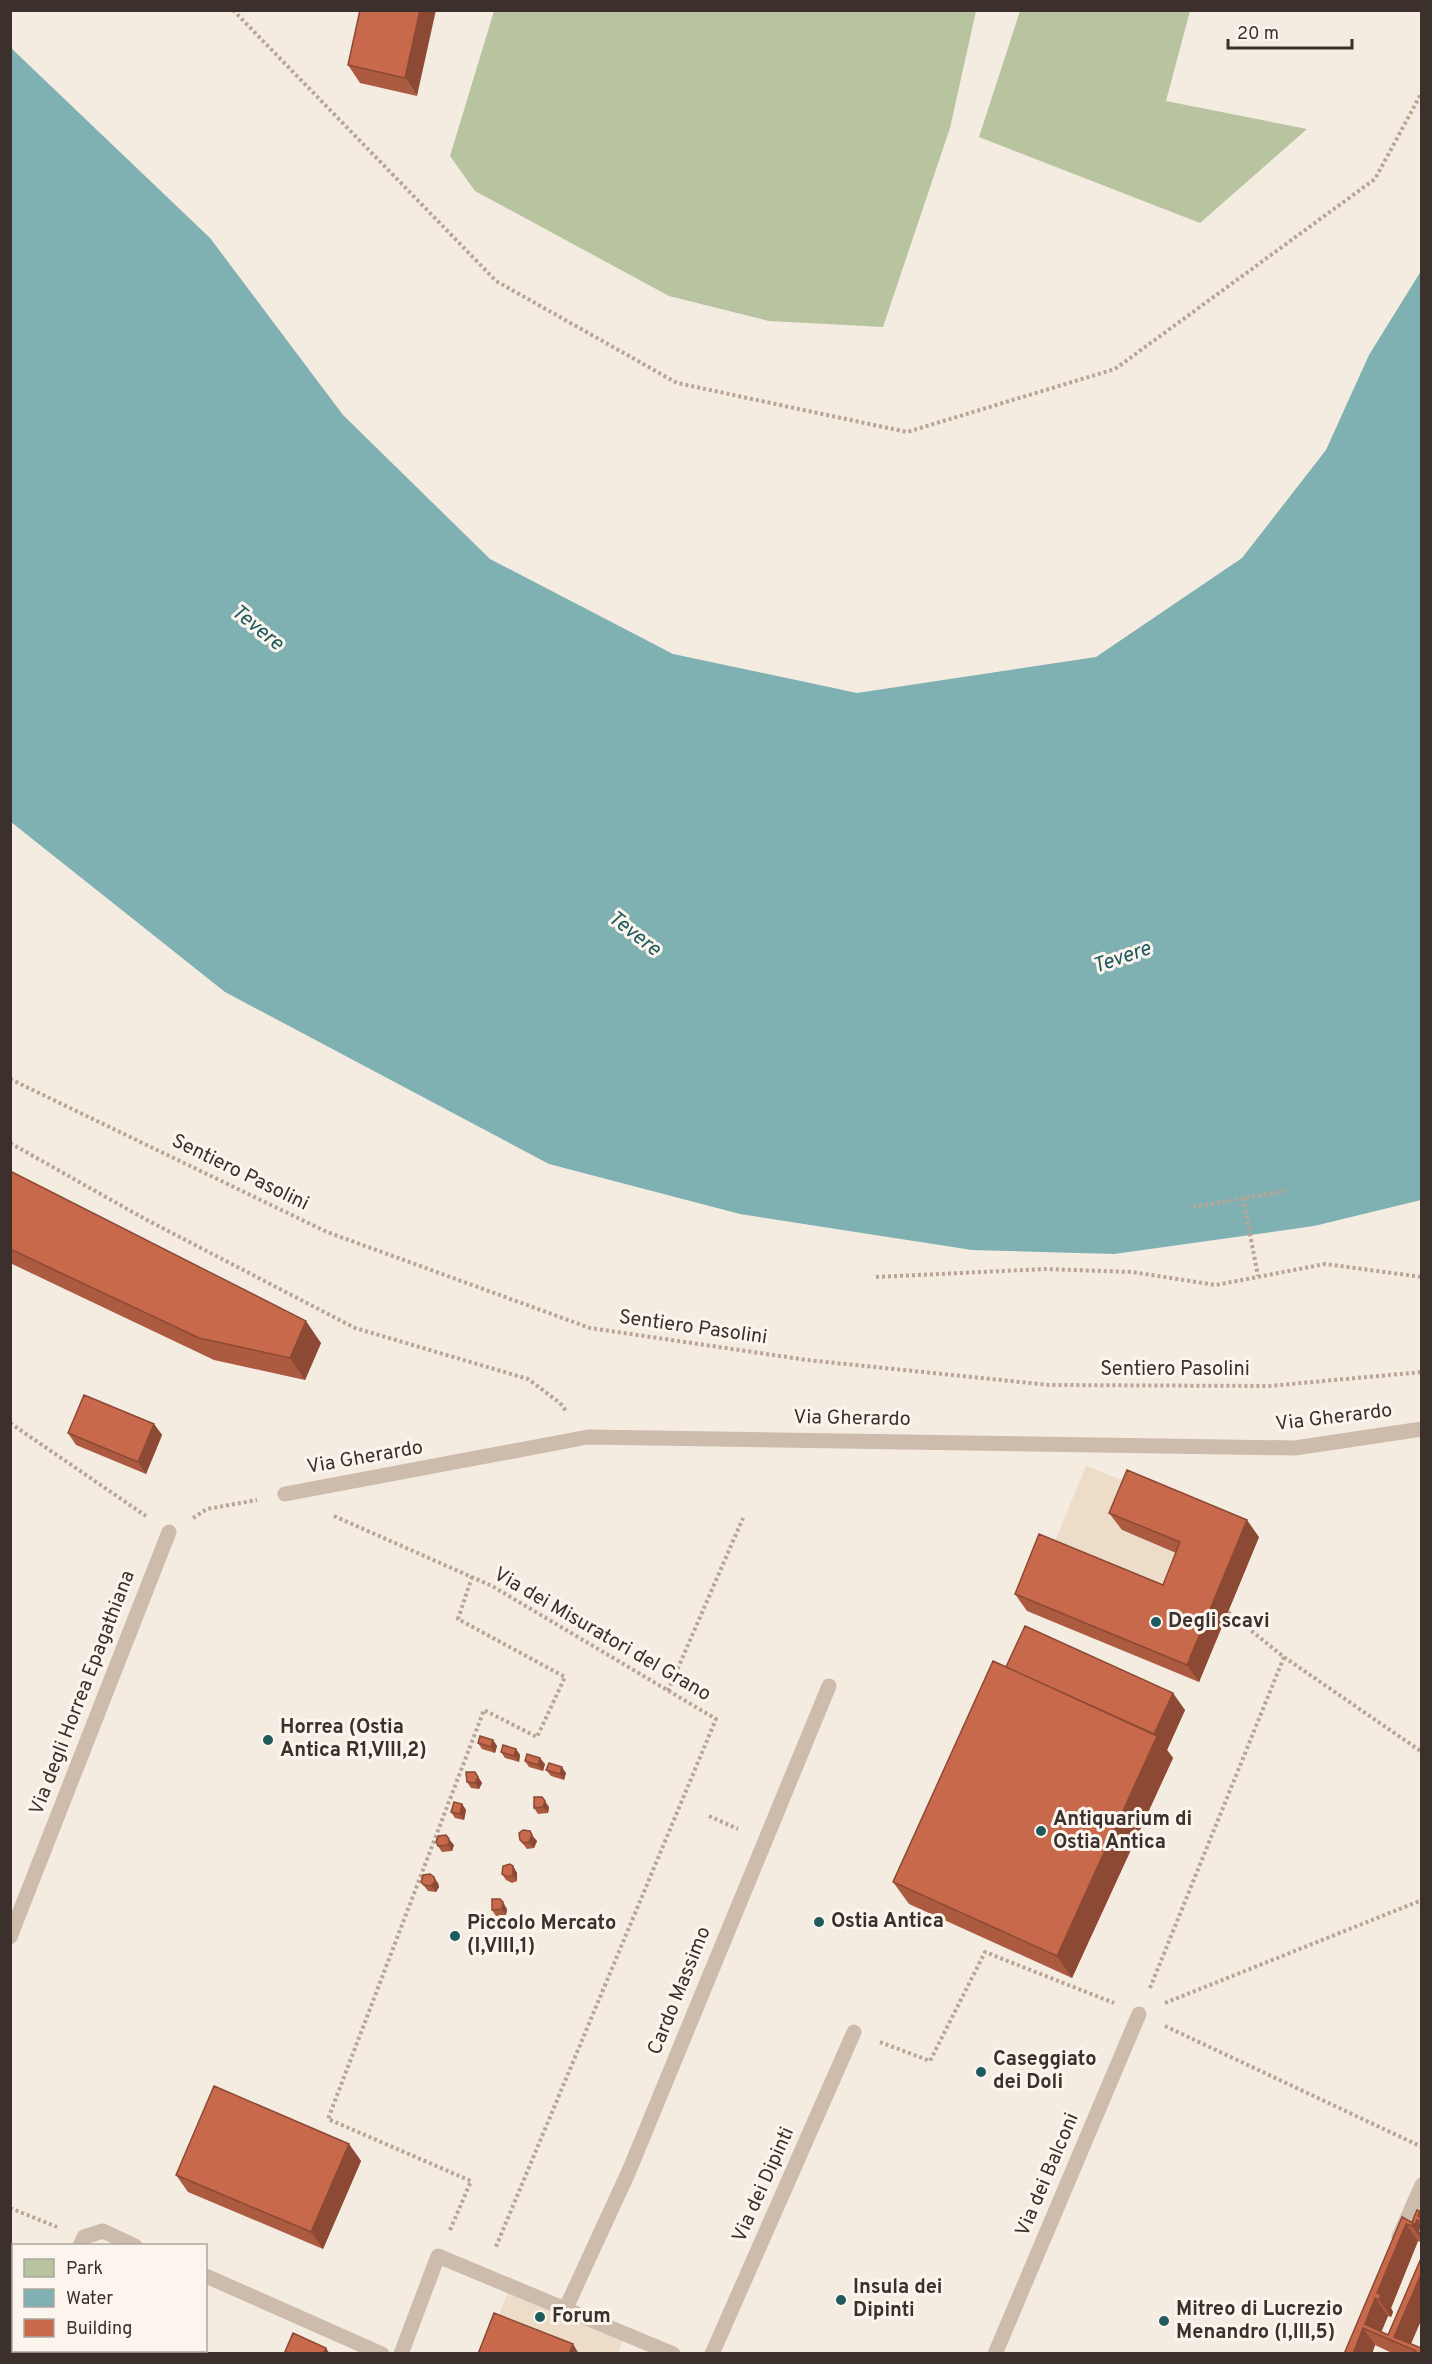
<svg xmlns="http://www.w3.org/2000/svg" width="1432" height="2364" viewBox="0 0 1432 2364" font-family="Overpass,sans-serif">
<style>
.green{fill:#b8c4a0}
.plaza{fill:#ecdcc8}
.water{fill:#7fb0b2}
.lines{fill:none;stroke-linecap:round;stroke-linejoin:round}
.path{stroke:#b9a596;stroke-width:4;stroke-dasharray:3 3;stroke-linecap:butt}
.service{stroke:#cdbbac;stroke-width:15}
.pedestrian{stroke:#cdbbac;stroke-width:15}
.wall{fill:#ac5a40}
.shaded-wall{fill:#8c4a34}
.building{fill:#c8694b;stroke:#8c4a34;stroke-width:1.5}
.poi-dot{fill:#1f5a5e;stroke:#fbf5ee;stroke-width:2}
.labels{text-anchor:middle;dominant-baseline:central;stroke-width:6;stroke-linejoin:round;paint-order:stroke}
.street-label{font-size:20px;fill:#3b302b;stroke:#fbf5ee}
.poi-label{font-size:20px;font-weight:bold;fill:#3b302b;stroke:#fbf5ee;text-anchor:start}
.water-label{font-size:21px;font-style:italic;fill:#1f5a5e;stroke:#fbf5ee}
</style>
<rect width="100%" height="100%" fill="#f4ebe1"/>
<!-- green -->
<path class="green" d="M494,11H976L950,128L883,327L769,321L669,296L475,191L450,156Z
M1020,11H1190L1166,101L1307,129L1200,223L979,137Z"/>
<!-- plaza -->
<path class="plaza" d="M1086,1466L1139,1487L1122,1531L1192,1560L1175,1602L1051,1551Z
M510,2287L625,2334L618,2353H580L509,2324L484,2354Z"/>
<!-- water -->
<path class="water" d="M10,47L210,238L343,415L490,559L673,654L857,693L1096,657L1242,558L1326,450L1369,355L1421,271V1200L1314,1226L1114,1254L972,1250L740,1214L549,1164L225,992L11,822Z"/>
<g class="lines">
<!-- path -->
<path class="path" d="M233,10L496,281L677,383L907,432L1115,369L1375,179L1422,92
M10,1079L327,1232L590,1328L807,1360L1049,1385L1269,1386L1422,1372
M10,1143L145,1219L355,1328L528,1379L560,1403L567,1412
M1243,1198L1258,1276
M1193,1207L1286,1191
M876,1277L1045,1269L1132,1272L1216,1285L1325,1264L1422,1277
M10,1423L146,1516
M334,1516L492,1586L716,1719L495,2249
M193,1518L207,1509L257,1500
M1228,1612L1284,1657L1422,1752
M668,1691L743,1518
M709,1816L738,1829
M1150,1988L1284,1657
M1165,2003L1422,1900
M1165,2026L1422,2147
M880,2042L930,2061L985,1952L1114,2003
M10,2208L57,2227
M450,2230L471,2181L328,2119L484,1710L537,1737L565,1677L458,1619L472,1577"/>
<!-- service -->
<path class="service" d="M285,1494L588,1437L1295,1448L1422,1429"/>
<!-- pedestrian -->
<path class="pedestrian" d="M10,1937L169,1532
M1399,2237L1422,2185
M80,2246L84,2237L103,2231L135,2246
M206,2276L382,2354
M565,2310L629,2171L829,1686
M34,2354L35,2350
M401,2354L438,2256L673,2354
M712,2354L854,2032
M995,2354L1139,2014"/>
</g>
<!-- wall -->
<path class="wall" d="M360,10L417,96L360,83L348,65Z
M10,1171L321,1343L305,1380L214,1360L10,1263Z
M154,1424L162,1435L146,1474L76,1445L68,1433Z
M1109,1513L1259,1537L1199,1682L1027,1611L1015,1594L1163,1585L1176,1553L1122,1530Z
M1006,1667L1185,1710L1167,1750L1173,1758L1072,1978L909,1904L893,1882Z
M493,1740L497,1746L495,1753L482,1749L478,1743Z
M516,1749L520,1755L519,1762L505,1758L501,1752Z
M525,1761L545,1764L543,1771L529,1767Z
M546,1770L566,1773L564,1780L551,1776Z
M475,1772L482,1783L479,1789L471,1788L467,1782Z
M462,1804L466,1810L464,1820L455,1818L451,1812Z
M549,1807L548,1813L538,1814L534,1808Z
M520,1840L537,1841L534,1848L527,1849Z
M454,1845L452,1851L442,1852L438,1846Z
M513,1866L517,1873V1881L512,1883L506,1880L502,1874Z
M421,1882L438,1883L439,1887L436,1892L428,1891Z
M507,1909L506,1915L496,1916L492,1910Z
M349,2144L361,2161L323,2249L188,2192L176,2175Z
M1420,2211L1422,2212V2226L1419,2231L1422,2234V2243L1418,2241L1391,2308L1393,2312L1391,2317L1388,2316L1381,2332L1388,2335L1422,2256V2318L1411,2344L1422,2354H1394L1375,2345L1372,2354H1344L1402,2217L1412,2222Z"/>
<!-- shaded-wall -->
<path class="shaded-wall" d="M420,10H436L417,96L405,78Z
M306,1321L321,1343L305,1380L290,1358Z
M154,1424L162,1435L146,1474L138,1462Z
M1247,1520L1259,1537L1199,1682L1187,1665Z
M1173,1693L1185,1710L1167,1750L1173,1758L1072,1978L1057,1956Z
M493,1740L497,1746L495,1753L491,1747Z
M516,1749L520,1755L519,1762L514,1756Z
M540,1758L545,1764L543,1771L538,1765Z
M562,1767L566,1773L564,1780L560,1774Z
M475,1772L482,1783L479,1789L475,1783Z
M545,1801L549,1807L548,1813L543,1807Z
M462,1804L466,1810L464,1820L460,1814Z
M532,1835L537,1841L534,1848L529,1842Z
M449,1839L454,1845L452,1851L448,1845Z
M513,1866L517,1873V1881L513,1875Z
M434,1877L438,1883L439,1887L436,1892L431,1886Z
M503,1902L507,1909L506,1915L502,1909Z
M349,2144L361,2161L323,2249L311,2232Z
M1417,2220L1421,2226L1419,2231L1422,2234V2240L1412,2226L1413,2223Z
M1406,2224L1418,2241L1391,2308L1393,2312L1391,2317L1379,2300L1377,2293Z
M1422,2272V2318L1409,2348L1394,2337Z
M1375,2298L1388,2316L1380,2335L1365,2324Z
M1363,2328L1375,2345L1372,2354H1353Z
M573,2344L579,2354H569Z
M326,2348L330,2354H323Z"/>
<!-- building -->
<path class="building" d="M360,10H420L405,78L348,65Z
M10,1171L306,1321L290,1358L199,1338L10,1249Z
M84,1395L154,1424L138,1462L68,1433Z
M1127,1470L1247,1520L1187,1665L1015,1594L1039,1534L1163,1585L1180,1542L1109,1513Z
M1025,1626L1173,1693L1154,1734L1006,1667Z
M993,1661L1157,1736L1057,1956L893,1882Z
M480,1736L493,1740L491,1747L478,1743Z
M503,1745L516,1749L514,1756L501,1752Z
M527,1754L540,1758L538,1765L525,1761Z
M549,1763L562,1767L560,1774L546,1770Z
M466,1772H475L478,1777L475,1783L467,1782Z
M534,1797H542L545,1801L543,1807L534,1808Z
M454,1802L462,1804L460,1814L451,1812Z
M523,1830L530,1831L532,1835L529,1842L523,1843L520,1840L519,1833Z
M446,1835L449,1839L448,1845L438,1846L436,1842L438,1836Z
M510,1864L513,1866V1875L507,1877L502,1874L503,1866Z
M430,1874L434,1877L435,1881L431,1886L424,1885L421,1882L423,1875Z
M492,1899H500L503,1902L502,1909L492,1910Z
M214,2086L349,2144L311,2232L176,2175Z
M1417,2210L1420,2211L1418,2216L1422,2218V2222L1417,2220L1415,2225L1412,2222Z
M1402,2217L1413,2223L1412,2226L1406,2224L1377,2293L1381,2295L1379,2300L1375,2298L1365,2324L1388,2335L1422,2256V2272L1394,2337L1421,2348L1422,2345V2350L1420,2354H1415L1416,2351L1363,2328L1353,2354H1344Z
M494,2313L573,2344L569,2354H478Z
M293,2333L326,2348L323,2354H284Z"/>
<!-- markers -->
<g class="poi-dot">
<circle cx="1156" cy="1622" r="6"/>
<circle cx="268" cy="1740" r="6"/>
<circle cx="1041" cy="1831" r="6"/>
<circle cx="819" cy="1922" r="6"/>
<circle cx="455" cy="1936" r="6"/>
<circle cx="981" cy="2072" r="6"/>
<circle cx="841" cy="2300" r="6"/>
<circle cx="540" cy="2317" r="6"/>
<circle cx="1164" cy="2321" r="6"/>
</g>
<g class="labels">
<!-- street labels -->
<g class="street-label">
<text transform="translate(240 1173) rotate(26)">Sentiero Pasolini</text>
<text transform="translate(693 1328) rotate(8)">Sentiero Pasolini</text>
<text x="1175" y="1370">Sentiero Pasolini</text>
<text transform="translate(1334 1418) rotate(-7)">Via Gherardo</text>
<text transform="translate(852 1419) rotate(1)">Via Gherardo</text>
<text transform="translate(365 1458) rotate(-10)">Via Gherardo</text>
<text transform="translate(602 1635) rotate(30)">Via dei Misuratori del Grano</text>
<text transform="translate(83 1693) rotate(-69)">Via degli Horrea Epagathiana</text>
<text transform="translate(680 1991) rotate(-68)">Cardo Massimo</text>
<text transform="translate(1048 2175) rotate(-67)">Via dei Balconi</text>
<text transform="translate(764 2185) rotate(-66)">Via dei Dipinti</text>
</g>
<!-- poi labels -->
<g class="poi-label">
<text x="1168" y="1622">Degli scavi</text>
<text x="280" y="1728">Horrea (Ostia<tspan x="280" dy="23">Antica R1,VIII,2)</tspan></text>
<text x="1053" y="1820">Antiquarium di<tspan x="1053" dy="23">Ostia Antica</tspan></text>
<text x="831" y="1922">Ostia Antica</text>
<text x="467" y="1924">Piccolo Mercato<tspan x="467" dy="23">(I,VIII,1)</tspan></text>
<text x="993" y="2060">Caseggiato<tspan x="993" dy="23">dei Doli</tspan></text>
<text x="853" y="2288">Insula dei<tspan x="853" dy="23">Dipinti</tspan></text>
<text x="1176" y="2310">Mitreo di Lucrezio<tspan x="1176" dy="23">Menandro (I,III,5)</tspan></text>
<text x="552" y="2317">Forum</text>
</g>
<!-- water labels -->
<g class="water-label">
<text transform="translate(257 628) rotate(39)">Tevere</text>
<text transform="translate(634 934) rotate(38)">Tevere</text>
<text transform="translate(1122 958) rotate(-19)">Tevere</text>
</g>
</g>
<!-- border -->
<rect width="1432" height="2364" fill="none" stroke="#3b302b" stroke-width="24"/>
<!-- legend -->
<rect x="12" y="2244" width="195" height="108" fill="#fbf5ee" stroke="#aea6a0" stroke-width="1.5"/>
<rect x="24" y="2259" width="30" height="18" fill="#b8c4a0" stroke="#aea6a0" stroke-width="1.5"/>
<text x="66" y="2274" font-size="18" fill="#3b302b">Park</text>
<rect x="24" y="2289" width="30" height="18" fill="#7fb0b2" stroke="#aea6a0" stroke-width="1.5"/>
<text x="66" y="2304" font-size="18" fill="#3b302b">Water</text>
<rect x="24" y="2319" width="30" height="18" fill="#c8694b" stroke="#aea6a0" stroke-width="1.5"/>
<text x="66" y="2334" font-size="18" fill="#3b302b">Building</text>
<!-- scale -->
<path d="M1228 39v9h124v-9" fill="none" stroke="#3b302b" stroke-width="3"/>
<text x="1237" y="39" font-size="18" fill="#3b302b" stroke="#fbf5ee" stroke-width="4.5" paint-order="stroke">20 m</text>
</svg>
